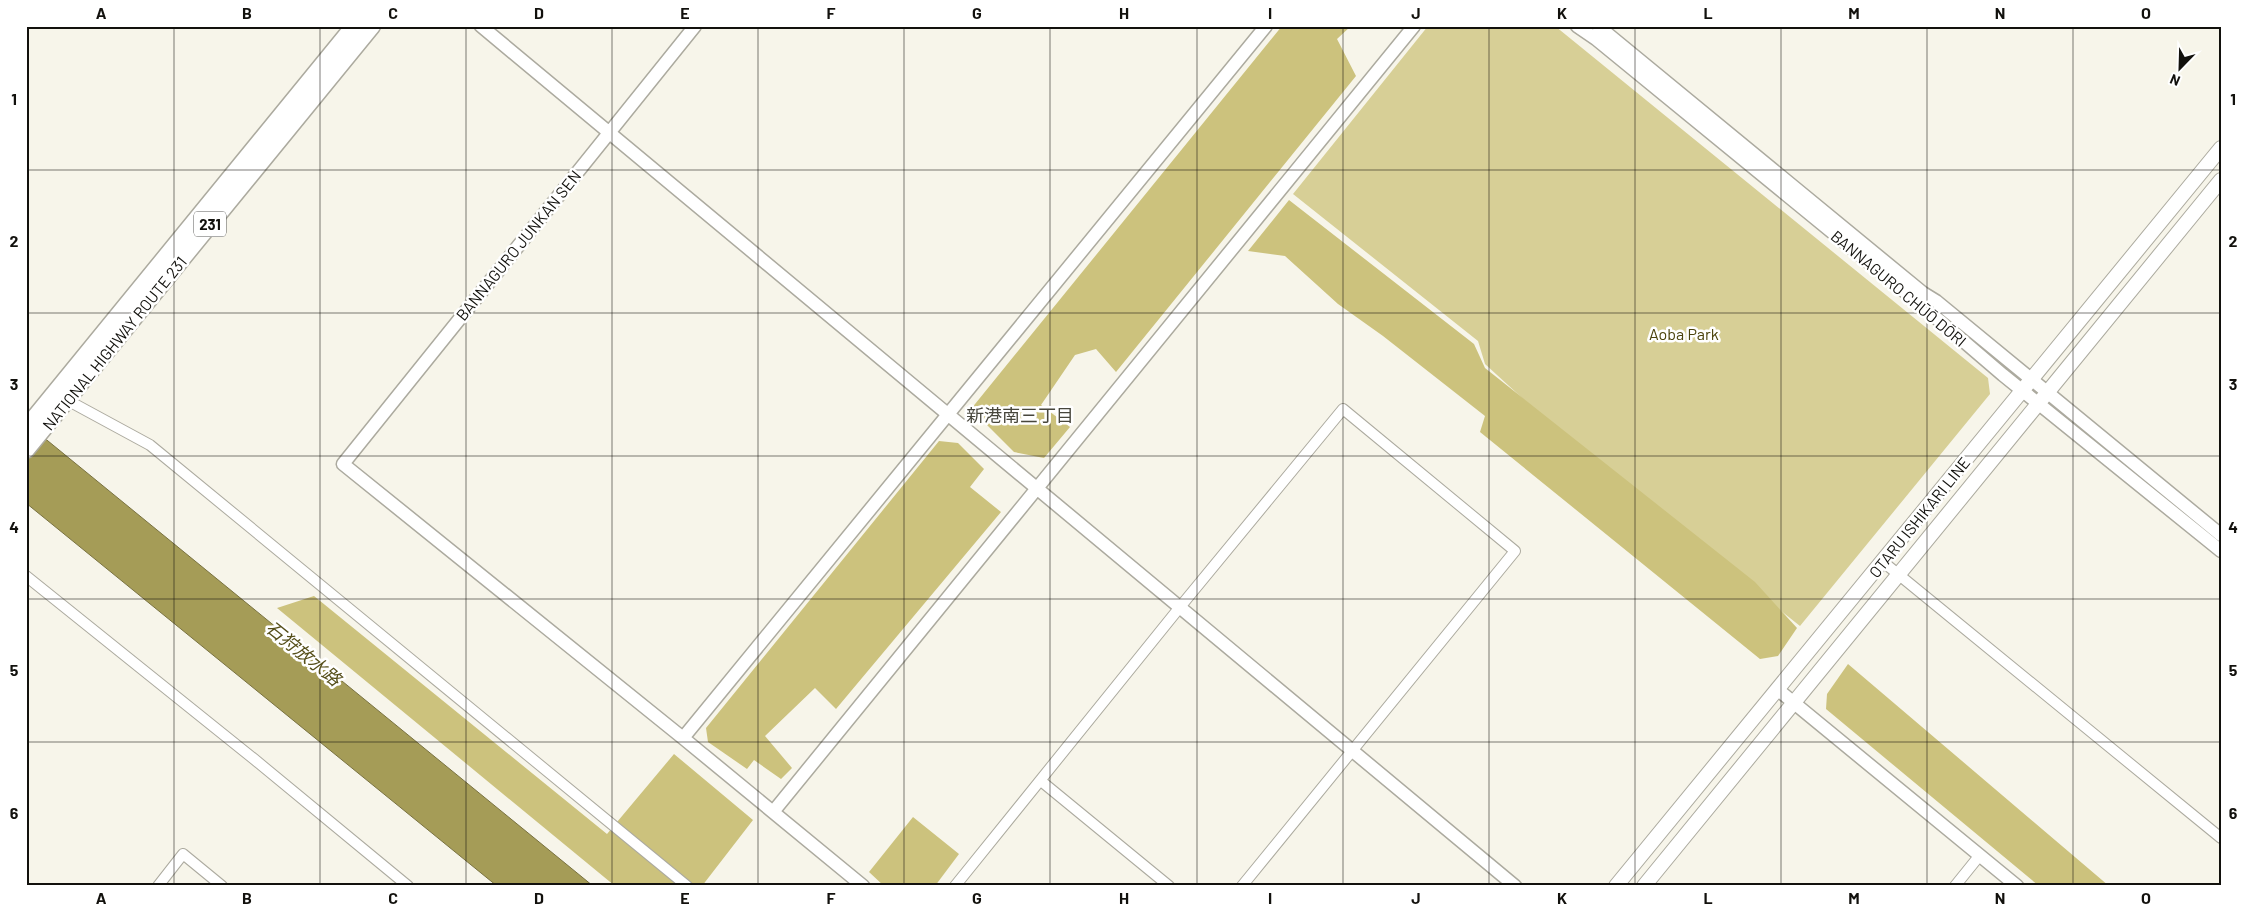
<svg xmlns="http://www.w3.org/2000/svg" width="2247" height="912" viewBox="0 0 2247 912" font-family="Barlow,'Noto Sans JP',sans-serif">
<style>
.green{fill:#d7cf96}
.forest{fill:#ccc27d}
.water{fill:#a59c57;stroke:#797241}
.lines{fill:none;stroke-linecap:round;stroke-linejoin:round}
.minor-casing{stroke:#acaa9f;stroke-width:12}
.tertiary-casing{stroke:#acaa9f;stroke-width:15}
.secondary-casing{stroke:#acaa9f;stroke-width:16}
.trunk-casing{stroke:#acaa9f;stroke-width:19}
.minor{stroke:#fff;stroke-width:10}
.tertiary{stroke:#fff;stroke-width:12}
.secondary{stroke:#fff;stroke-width:14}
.trunk{stroke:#fff;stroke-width:16}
.grid{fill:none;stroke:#12110d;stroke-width:1;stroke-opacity:0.55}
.labels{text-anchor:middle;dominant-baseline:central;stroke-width:5;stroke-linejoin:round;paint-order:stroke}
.shield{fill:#fff;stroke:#595856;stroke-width:1}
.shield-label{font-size:15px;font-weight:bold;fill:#12110d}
.street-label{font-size:16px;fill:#12110d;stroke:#fff}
.park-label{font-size:16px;fill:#4b430c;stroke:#fff}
.neighbourhood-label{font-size:18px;fill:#47463c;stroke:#fff}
.water-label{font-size:18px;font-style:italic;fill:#564f1a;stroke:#fff}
.neatline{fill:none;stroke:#12110d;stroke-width:2}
.grid-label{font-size:16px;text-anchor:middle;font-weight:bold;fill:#12110d}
</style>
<rect width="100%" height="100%" fill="#f7f5ea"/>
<!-- green -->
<path class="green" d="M1428,26H1555L1988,378L1990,394L1800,626L1582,453L1485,364L1478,341L1293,194Z"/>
<!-- forest -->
<path class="forest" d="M1282,26H1351L1337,39L1356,76L1116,372L1096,349L1075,355L1041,405L1070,427L1044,458L1014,452L971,409Z
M1289,200L1474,344L1485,368L1755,582L1797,628L1778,656L1760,659L1480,432L1485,416L1383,336L1338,304L1285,256L1248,251Z
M939,441L958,443L984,469L970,487L1001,512L836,709L815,688L765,736L792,768L781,779L754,760L747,769L708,742L706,728Z
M314,596L607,834L674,754L753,820L702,886H615L277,608Z
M1848,664L2109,886H2039L1826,709L1827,694Z
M913,817L959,854L935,886H884L869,872Z"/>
<!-- water -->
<path class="water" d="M26,423L593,886H497L26,503Z"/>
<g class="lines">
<!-- minor casing -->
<g class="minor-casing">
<path id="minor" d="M67,400L150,445L687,886
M1882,561L2221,838
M26,576L254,759L408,886
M1041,781L1169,886
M158,886L183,854L222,886
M955,886L1180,607L1343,409L1515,551L1242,886
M1955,886L1980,855"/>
</g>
<!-- tertiary casing -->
<g class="tertiary-casing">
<path id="tertiary" d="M481,26L1515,886
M695,26L343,464L683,738L863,886
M1577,26L1596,39L1926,309L2003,375L2221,551
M1598,26L1923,293L1936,301L2221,535
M1777,689L2017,886
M683,738L1266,26
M773,812L1414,26"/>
</g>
<!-- secondary casing -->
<g class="secondary-casing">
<path id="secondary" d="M1616,886L2221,148
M1644,886L2221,180"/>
</g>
<!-- trunk casing -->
<g class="trunk-casing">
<path id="trunk" d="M26,428L354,26
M26,450L372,26"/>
</g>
<!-- minor -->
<use href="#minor" class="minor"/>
<!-- tertiary -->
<use href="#tertiary" class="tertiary"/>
<!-- secondary -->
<use href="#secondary" class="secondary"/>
<!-- trunk -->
<use href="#trunk" class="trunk"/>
</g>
<!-- grid -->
<path class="grid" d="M174,26V886M320,26V886M466,26V886M612,26V886M758,26V886M904,26V886M1050,26V886M1197,26V886M1343,26V886M1489,26V886M1635,26V886M1781,26V886M1927,26V886M2073,26V886M26,170H2221M26,313H2221M26,456H2221M26,599H2221M26,742H2221"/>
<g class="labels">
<!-- shield labels -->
<rect class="shield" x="194" y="211.5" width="32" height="25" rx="4"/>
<g class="shield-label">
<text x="210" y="224">231</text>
</g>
<!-- street labels -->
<g class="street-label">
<text transform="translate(518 245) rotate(-51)">BANNAGURO JUNKAN SEN</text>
<text transform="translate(1899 288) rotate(40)">BANNAGURO CHŪŌ DŌRI</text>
<text transform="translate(114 343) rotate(-51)">NATIONAL HIGHWAY ROUTE 231</text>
<text transform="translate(1919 517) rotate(-51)">OTARU ISHIKARI LINE</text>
</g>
<!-- park labels -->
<g class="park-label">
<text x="1684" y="333">Aoba Park</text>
</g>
<!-- neighbourhood labels -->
<g class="neighbourhood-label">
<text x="1020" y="415">新港南三丁目</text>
</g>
<!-- water labels -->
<g class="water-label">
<text transform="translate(304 653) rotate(39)">石狩放水路</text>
</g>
</g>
<!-- border -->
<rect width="2247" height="912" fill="none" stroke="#ffffff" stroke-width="55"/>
<!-- north arrow -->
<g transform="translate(2180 68) rotate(203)" stroke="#ffffff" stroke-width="4" paint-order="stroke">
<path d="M0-4L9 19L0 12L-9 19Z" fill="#12110d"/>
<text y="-8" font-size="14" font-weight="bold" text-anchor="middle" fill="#12110d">N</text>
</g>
<rect x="28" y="28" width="2192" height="856" class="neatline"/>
<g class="grid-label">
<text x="101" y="19">A</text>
<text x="247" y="19">B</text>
<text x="393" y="19">C</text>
<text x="539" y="19">D</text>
<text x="685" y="19">E</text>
<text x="831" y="19">F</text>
<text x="977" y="19">G</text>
<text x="1124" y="19">H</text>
<text x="1270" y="19">I</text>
<text x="1416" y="19">J</text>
<text x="1562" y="19">K</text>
<text x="1708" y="19">L</text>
<text x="1854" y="19">M</text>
<text x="2000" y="19">N</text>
<text x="2146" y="19">O</text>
<text x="14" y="105">1</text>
<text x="2233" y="105">1</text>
<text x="14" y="247">2</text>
<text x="2233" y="247">2</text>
<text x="14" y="390">3</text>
<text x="2233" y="390">3</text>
<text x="14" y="533">4</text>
<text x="2233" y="533">4</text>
<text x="14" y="676">5</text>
<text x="2233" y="676">5</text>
<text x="14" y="819">6</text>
<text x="2233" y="819">6</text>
<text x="101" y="904">A</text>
<text x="247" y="904">B</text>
<text x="393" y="904">C</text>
<text x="539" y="904">D</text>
<text x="685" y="904">E</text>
<text x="831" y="904">F</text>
<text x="977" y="904">G</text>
<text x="1124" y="904">H</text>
<text x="1270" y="904">I</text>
<text x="1416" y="904">J</text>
<text x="1562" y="904">K</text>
<text x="1708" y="904">L</text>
<text x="1854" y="904">M</text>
<text x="2000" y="904">N</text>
<text x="2146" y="904">O</text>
</g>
</svg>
